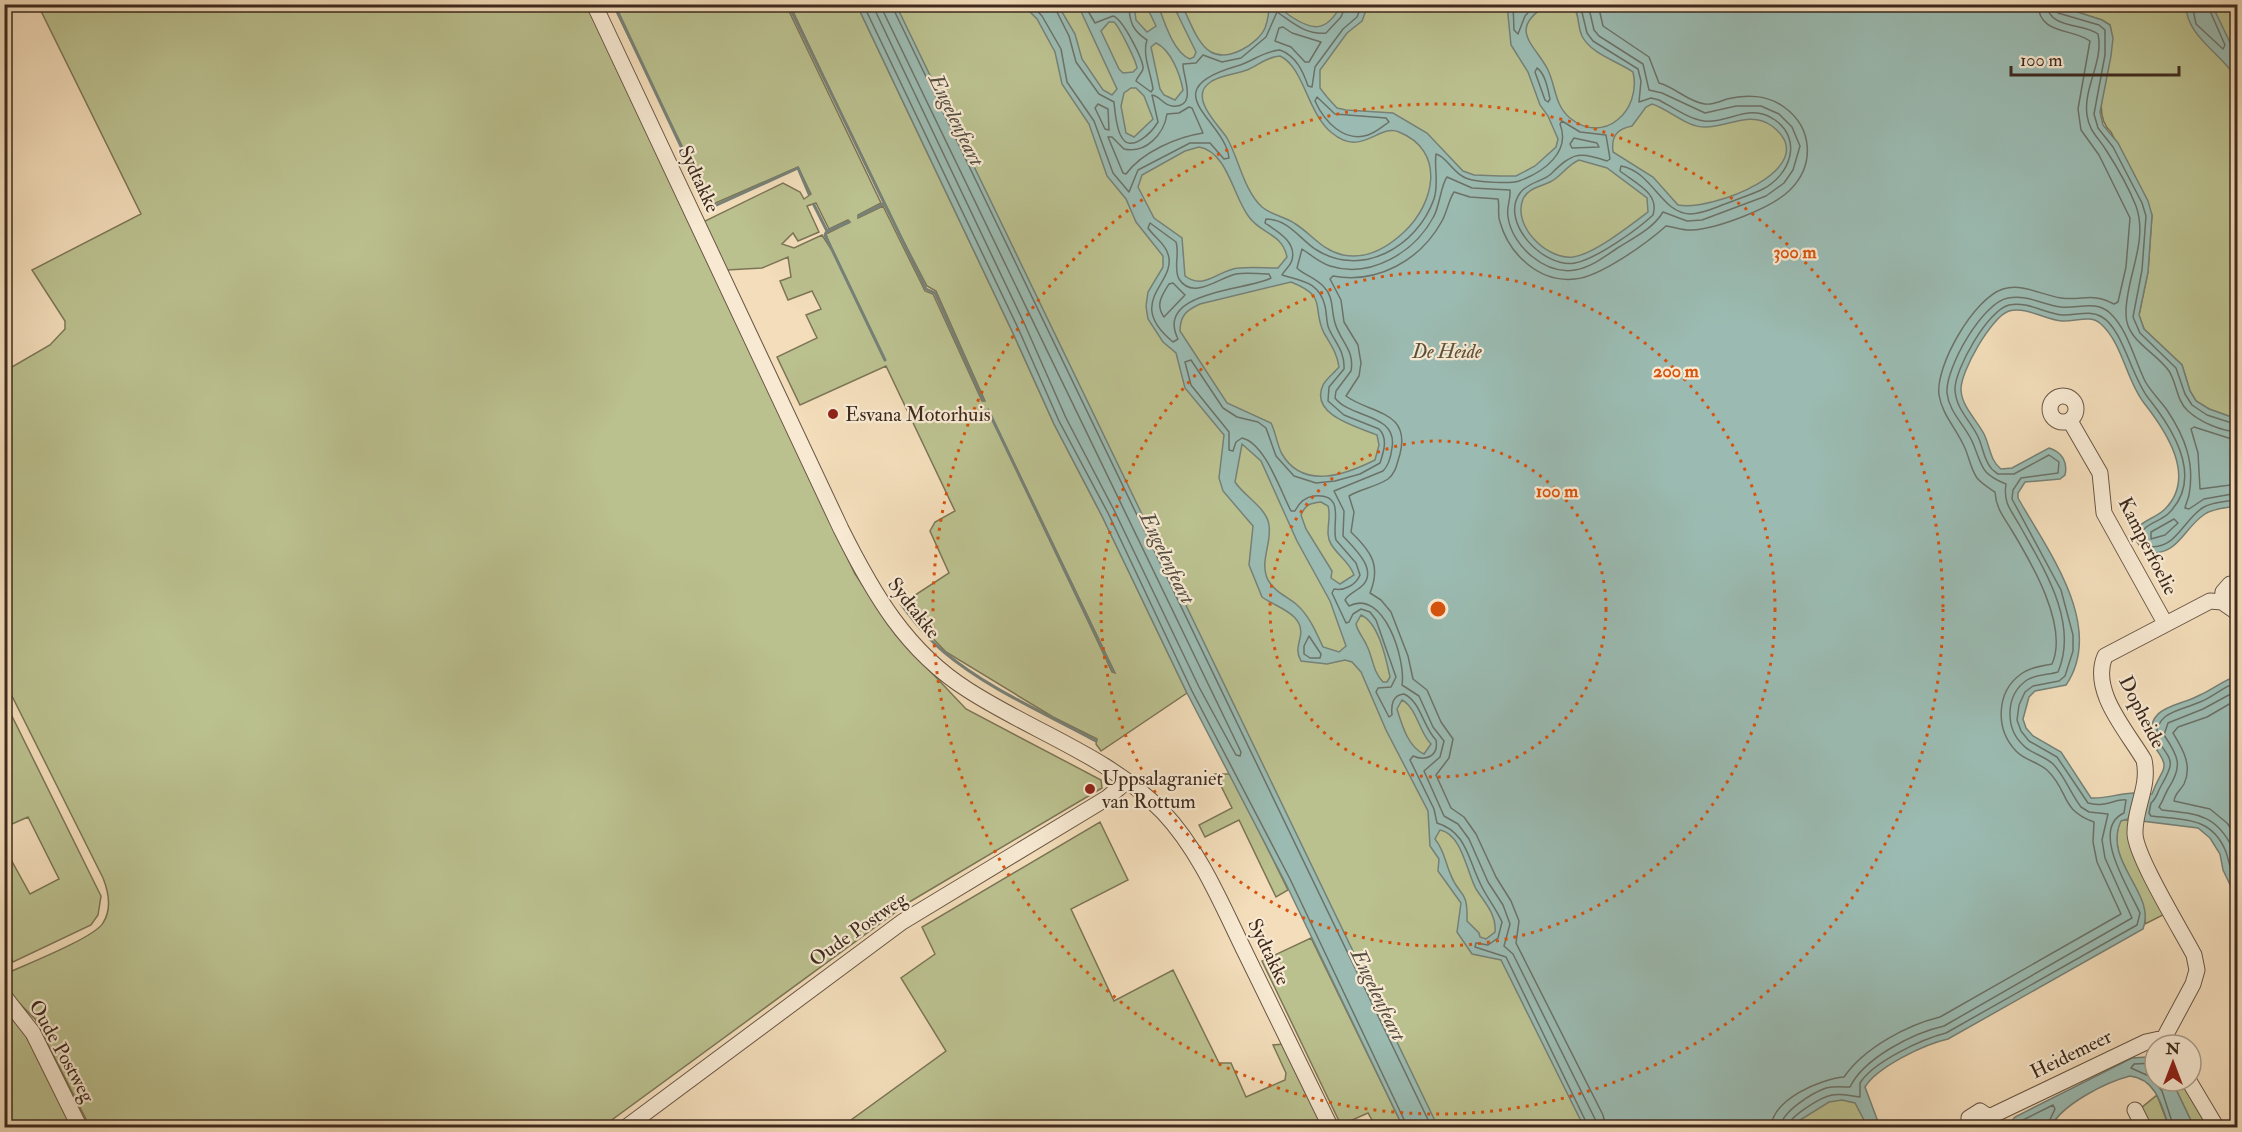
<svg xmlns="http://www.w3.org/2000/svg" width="2242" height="1132" viewBox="0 0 2242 1132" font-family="'IM FELL Double Pica',serif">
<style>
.green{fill:#bbc08f;stroke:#7c7556;stroke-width:1.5;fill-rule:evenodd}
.water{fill:#9bbbb2;stroke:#768177;stroke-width:1.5;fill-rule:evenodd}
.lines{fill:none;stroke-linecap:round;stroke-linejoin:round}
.shore{stroke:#6c7268;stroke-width:1.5}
.stream{stroke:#768177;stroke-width:3}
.minor-casing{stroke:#6b5745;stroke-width:17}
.minor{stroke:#f7e9d2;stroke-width:15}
.ring{fill:none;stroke:#d7540e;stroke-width:3;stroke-dasharray:3 6}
.poi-dot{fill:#8f2418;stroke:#f7e9d2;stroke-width:2}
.labels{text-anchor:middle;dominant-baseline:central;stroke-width:4.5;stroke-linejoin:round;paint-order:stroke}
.street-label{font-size:20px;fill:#3e2a1e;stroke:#f7e9d2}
.park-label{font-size:20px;font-style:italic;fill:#5d503a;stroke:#f7e9d2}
.poi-label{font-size:20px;fill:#3e2a1e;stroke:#f7e9d2;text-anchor:start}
.water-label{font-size:21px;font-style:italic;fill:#554e43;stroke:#f7e9d2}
.centre{fill:#d7540e;stroke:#f7e9d2;stroke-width:3}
.ring-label{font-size:18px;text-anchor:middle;font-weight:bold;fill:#d7540e;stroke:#f7e9d2;stroke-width:4.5;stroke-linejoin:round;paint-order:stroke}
</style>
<rect width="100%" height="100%" fill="#f3ddba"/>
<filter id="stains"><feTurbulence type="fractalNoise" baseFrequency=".00333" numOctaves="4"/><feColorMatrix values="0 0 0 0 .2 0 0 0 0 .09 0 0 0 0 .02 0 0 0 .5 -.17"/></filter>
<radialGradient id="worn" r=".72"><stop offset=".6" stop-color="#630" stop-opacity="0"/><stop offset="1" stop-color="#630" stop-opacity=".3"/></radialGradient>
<!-- green -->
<path class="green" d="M38,5H587L855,574L896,635L966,709L1101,780L1102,788L911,901L602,1127H90L35,1019L5,989L7,976L12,971C30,963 95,937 103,923C112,909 109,893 103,878L5,682V371L50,345L65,329V321L32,270L141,214Z
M613,5H786L881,203L858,215V218L883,206L925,291L933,294L982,401H985L936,291L927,286L884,204L790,5H857L1012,331L1054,424L1102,516L1187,693L1101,751L1096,744L1097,739L1053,717L946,652L919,624L903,603L949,573L930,531L935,522L955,511L886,366L800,405L777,357L817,338L806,315L821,309L812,291L788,300L780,281L791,277L788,257L762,268L727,270L703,222L783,183L800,192L804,199L811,194L798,167L711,205ZM816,203L829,229L848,220L850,222L826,234L831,249L822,235L794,248L782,244L793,233L798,241L819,232L807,206ZM988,409L1115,673L1112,672Z
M894,5H1866L1853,1082L1869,1127H1436Z
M2053,5H2237V419L2209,409L2196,401L2190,391L2182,365L2144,329L2139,315L2148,272L2152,215L2111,132C2086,110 2118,58 2110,25L2102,20Z
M5,702L101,896L98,915L91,925L13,962L5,943V858L9,856L30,894L59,879L28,817L5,827Z
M1215,774H1231L1288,890L1276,897L1239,820L1205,837L1199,825L1232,808Z
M2121,820H2129L2167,913L2145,924C2148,887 2103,858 2121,820Z
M1100,822L1128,880L1071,909L1114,1001L1173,970L1219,1063H1231L1246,1097L1285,1080L1286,1073L1273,1045L1284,1044L1325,1128H840L946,1051L901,978L935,954L922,927Z
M1311,938L1403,1127H1376L1368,1113L1341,1125L1262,961Z
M4,1006L26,1035L73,1127H5Z
M2172,1081H2184L2210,1127H2194Z
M2157,1095L2169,1127H2151L2141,1108Z"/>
<!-- water -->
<path class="water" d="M2053,4L2102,20L2110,25L2113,38L2111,56L2100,112L2103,125L2118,143L2148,201L2152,215L2148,272L2139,315L2144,329L2182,365L2190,391L2196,401L2209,409L2237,419V506C2227,508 2214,508 2205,514C2182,529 2180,556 2145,553L2137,542L2136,529C2145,519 2156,518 2165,509C2197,477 2166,431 2144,403C2126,380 2123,344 2101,324C2091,314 2075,322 2062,321C2045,320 2026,306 2009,311C1992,316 1960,372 1961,390C1962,407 1976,419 1984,434C1990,446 1990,461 2001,469L2012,468L2049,448C2062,452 2068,462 2065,475L2060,479L2025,482L2018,493V498C2047,550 2106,626 2066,685L2035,691L2029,697L2023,719L2026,728L2033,736L2061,752L2091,798C2108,799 2118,793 2135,793L2128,819L2121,821C2102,862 2157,893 2143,929L1948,1039C1925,1044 1877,1067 1865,1087L1880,1127H1865V1122L1855,1103L1842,1100L1829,1102L1789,1127H1584L1501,960L1472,954L1457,932L1461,903L1438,871L1439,859L1430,846L1428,811L1386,730L1361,672L1352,662L1345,660L1327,664L1301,661C1296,652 1298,647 1300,638C1306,614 1277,608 1262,597L1249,565L1253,526L1223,491L1219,478L1224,435L1185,388L1176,353L1163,342L1148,319L1146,306L1148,292L1163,267V256L1136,222L1126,199L1107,176L1089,124L1062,84L1055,52L1037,19L1023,5H1058L1075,34L1082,59L1103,90L1112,95L1117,89L1078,5H1134L1136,20L1147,32L1156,26L1146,5H1158C1164,21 1173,52 1190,59L1194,57L1196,52L1173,5H1182C1189,19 1197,44 1211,52C1228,62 1258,44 1265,28C1268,20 1269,12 1269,5H1285L1286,13C1311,31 1326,34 1341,5H1368L1362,21L1347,33L1320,70V88L1327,97L1337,108L1346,110L1393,113L1427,133L1463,171L1474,175L1500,176H1516L1535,166L1556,147L1558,139L1548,116L1540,105L1528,72L1511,45L1507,5H1547C1508,29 1533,43 1547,68C1556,85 1554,105 1570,118C1604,146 1642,110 1633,72C1617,61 1591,54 1582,36C1577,26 1580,13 1572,5ZM1109,22H1114C1120,28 1136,61 1137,68L1133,72L1123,73L1119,69L1101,31ZM1156,43C1171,50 1180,74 1183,90L1175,100L1164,95L1160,89L1151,47ZM1280,56C1304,67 1307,113 1332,133C1362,158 1379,123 1399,132C1446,151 1435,203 1404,232C1387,248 1367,260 1343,255C1321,250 1312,234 1294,223C1284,216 1271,215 1262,207C1244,191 1239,159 1227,138C1220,127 1198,106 1203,91C1204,87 1209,83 1212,81C1223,75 1236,74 1247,70C1259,65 1266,57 1280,56ZM1131,88H1136L1144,96L1153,119L1134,137L1126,133L1121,106L1124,93ZM1652,104C1669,109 1687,128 1706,127C1728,127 1751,110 1772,126C1827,168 1710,212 1678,205L1653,177L1613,152C1611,136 1617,129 1632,126L1646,107ZM1199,147C1228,152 1233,197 1249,217C1261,234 1282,233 1287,257L1278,268C1265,268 1252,267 1239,268C1219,269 1205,291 1185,276L1182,238L1154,218L1138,187L1142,175L1185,151ZM1579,160L1607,168L1647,198L1648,212C1631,225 1594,254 1573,257C1547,260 1512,226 1523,199C1528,188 1540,187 1550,182C1561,177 1567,165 1579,160ZM1291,282C1329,297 1311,307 1324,333C1331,345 1337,353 1339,367C1334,373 1326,379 1323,385C1309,415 1358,427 1377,435L1379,445L1375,460C1345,475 1303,490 1282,454C1277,445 1276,433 1271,423L1227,403L1180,331C1180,315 1187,310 1200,304ZM1242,444L1261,461L1297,541L1330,601L1346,646L1339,652L1323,647C1316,632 1309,615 1296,604C1286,596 1275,592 1268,580C1259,562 1272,544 1269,525C1267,508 1244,496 1235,482ZM1321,502L1328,506C1332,518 1324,533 1331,544C1338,556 1349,561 1354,575L1340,584L1331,578L1332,571L1306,529L1301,515C1305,505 1310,503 1321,502ZM1361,615C1379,623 1386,659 1390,677L1387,682H1383C1373,672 1373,658 1367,646C1364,638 1358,633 1356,624ZM1402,700C1417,708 1419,732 1431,744L1424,754C1408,747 1402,725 1397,709ZM1440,830C1462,834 1467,873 1476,889C1485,903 1497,915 1495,932L1486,939L1480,937L1479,933L1467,921C1468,887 1459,898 1450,873C1445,861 1444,850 1435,839Z
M857,5H896L1438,1127H1403L1285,882L1187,693L1102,516L1054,424L1012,331Z
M2186,5H2212L2237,57V79C2222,53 2186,37 2186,5Z
M2237,676V899L2223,870L2220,854L2210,838L2198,828L2142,821L2145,795L2152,794C2162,765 2174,771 2150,741C2148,704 2176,708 2200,695C2213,689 2224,680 2237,676Z
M2147,1057L2155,1058V1081H2172L2194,1127H2169C2162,1106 2156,1079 2130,1076C2106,1082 2061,1105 2051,1127H2006L2015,1117L2132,1058Z"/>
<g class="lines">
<!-- shore -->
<path class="shore" d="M863,4L1018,328L1059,421L1108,513L1192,691L1290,879L1408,1128
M872,4L1025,325L1066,418L1114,510L1199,687L1236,755L1240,756L1241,752L884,13L883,4
M891,4L1432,1128
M1031,4L1042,16L1061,49L1067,82L1094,121L1113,173L1129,192L1138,170L1190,143H1210L1224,159L1229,158C1225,119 1151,91 1237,66C1252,62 1263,51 1280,50C1296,56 1303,71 1308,86L1312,87L1315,67L1343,29L1357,17L1362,4
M1053,4L1069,36L1076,62L1099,94L1114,102C1115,112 1116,127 1121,136C1130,155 1152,132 1158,122L1152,95C1160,96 1163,105 1172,106C1199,109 1182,74 1183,64L1196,63L1203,55L1222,62L1241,58L1266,37L1277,12C1292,22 1305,35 1326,33L1341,17L1346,4
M1084,4L1095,23L1113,16C1123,19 1144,61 1143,69C1142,73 1137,77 1136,81L1151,92L1153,89C1151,73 1142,55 1147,40C1133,31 1129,22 1129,4
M1513,4L1514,30L1518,34L1525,16L1536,4
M1580,4L1587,33L1593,41L1638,69L1641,81L1639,102L1651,98L1659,100C1672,107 1689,119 1704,121C1729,124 1749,102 1775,120C1803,140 1790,175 1763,189C1751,195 1737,199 1725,204C1714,208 1702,214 1690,214C1661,213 1653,172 1621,166L1620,171C1635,183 1660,193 1653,215C1637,230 1596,259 1575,263C1544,269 1499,222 1520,193C1528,182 1542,182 1551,174C1572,153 1578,151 1607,161L1610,159L1606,135L1580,132L1562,121L1560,124C1571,152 1544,172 1519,181C1510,184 1482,182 1472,180C1453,176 1447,156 1436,154C1434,168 1439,184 1434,199C1417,247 1361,279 1315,249C1299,238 1288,219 1266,219L1265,223C1277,231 1297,242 1292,260C1290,267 1284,270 1282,275C1300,281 1319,281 1325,306C1327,314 1326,322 1329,329C1336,344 1345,352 1344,369L1329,387L1328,401L1344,415L1379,429C1388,438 1384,451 1380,463L1360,474L1335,481L1316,483L1294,476L1276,456L1266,428L1258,422L1237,417L1223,408L1191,360L1185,362L1191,385L1229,432V450L1233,451L1236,442L1242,438C1265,443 1281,492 1291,511H1295C1299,503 1305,497 1314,496C1347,493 1331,524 1336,540L1356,563L1360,575C1356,585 1344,591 1334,589L1332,593L1346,623L1349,622L1353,614L1361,609L1370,612L1376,620L1396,677L1391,687L1378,688L1376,692L1389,717L1392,715C1391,706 1392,695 1404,694C1421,702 1423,727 1436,740C1439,757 1425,761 1413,756L1410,760L1434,809L1437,823C1467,832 1468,860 1481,885C1487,898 1496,908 1502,922L1498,938L1488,945L1476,943L1475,947L1506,957L1589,1128
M1588,4L1594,30L1599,36L1643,64L1649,90L1662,93L1705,113L1736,106H1761L1779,114L1792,127L1800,146L1793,170L1784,183L1766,196L1702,220L1687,221L1663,212C1653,229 1633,238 1616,249C1604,257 1590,268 1575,270C1545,275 1512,246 1508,217C1506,208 1511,199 1510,190L1472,188L1447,177C1441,185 1440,204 1434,216C1415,252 1371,279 1330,266C1320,263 1311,255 1302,249L1297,268C1304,275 1316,278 1324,287C1334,297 1331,310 1335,323C1340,341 1355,350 1351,371L1336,391L1335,398C1351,419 1398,413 1392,448C1391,456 1389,465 1383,471L1334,491L1344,511L1343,536C1353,547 1378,569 1363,585C1357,591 1348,594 1345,600L1349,606C1384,588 1406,660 1402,685L1419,696L1433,727L1444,741L1440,757L1424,771L1444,816L1458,824L1469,839L1488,882L1503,905L1510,924L1504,946L1513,954L1595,1119L1597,1128
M1598,4L1603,26L1649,57L1659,83C1675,87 1688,102 1705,104C1712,105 1721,101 1727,99C1746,94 1768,95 1784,107C1813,128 1815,165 1790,190C1772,208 1719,228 1693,230C1684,231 1675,227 1666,226C1647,243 1600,277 1575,279C1539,283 1509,254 1500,222C1497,214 1500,206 1498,199L1470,197L1454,192C1449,199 1447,212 1442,221C1420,261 1377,284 1333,276L1330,279L1341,300L1344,322L1358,345L1361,363L1359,376L1346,396C1370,414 1411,410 1400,454C1397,463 1396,473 1388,479C1376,487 1360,489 1349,496L1354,512L1351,532C1372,552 1381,566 1370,593L1381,600L1391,612L1408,656L1413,679L1427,690L1441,722L1453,739L1449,758L1436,775L1451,808L1464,817L1476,834L1496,877L1511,901L1519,921L1516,943L1603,1115L1606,1128
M2047,4C2048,29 2084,23 2098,34C2104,61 2083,88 2087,115C2089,131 2098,137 2106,150C2117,167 2129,188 2136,206C2149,242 2125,279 2126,314C2126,341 2155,351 2169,371C2177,383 2176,400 2188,411C2200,422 2221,431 2238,432
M2054,4L2058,13L2099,25L2105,30V55L2094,114L2098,128L2113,147L2142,203L2146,216L2142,270L2133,317L2140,333L2176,368L2185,394L2192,405L2207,415L2238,425
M2192,4L2196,24L2223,49L2225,45L2207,4
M1283,27L1292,33L1321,42L1309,62H1305L1291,47L1275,41L1279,28Z
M1537,68C1545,73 1548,89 1550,99L1548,102L1545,100L1535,72Z
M1317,97L1335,114L1386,118L1389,122C1383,126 1375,133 1368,135C1344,143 1324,121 1315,101Z
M1098,104L1108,109L1109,130L1105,129L1095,108Z
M1189,107L1192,108L1203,133C1177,137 1142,152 1126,174L1123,173L1108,137H1112L1124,149C1146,154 1164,134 1167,114L1179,113Z
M1574,138L1597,143L1599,147L1572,148L1570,144Z
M1150,223L1176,242C1180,253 1173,268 1179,279C1193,301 1220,277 1236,274C1246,272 1258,274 1269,274L1271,278C1246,291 1154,291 1178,339L1173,342C1123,301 1178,283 1168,254C1165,243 1154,237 1148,228Z
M1173,283L1185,295L1164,317C1155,305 1162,295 1169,284Z
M2238,441L2194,427L2191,429L2198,453L2200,489L2238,484
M2174,519L2178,523L2165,535L2151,539V532Z
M1309,636L1321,654L1320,658H1310L1304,654V646Z
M2238,682C2224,686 2213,697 2200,702C2180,711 2156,711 2156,738C2172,762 2176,760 2161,786C2157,793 2157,798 2151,803L2149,813L2151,816C2183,820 2212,816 2226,852C2230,864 2231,875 2238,887
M2238,690L2203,709L2168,723L2164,735C2179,757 2183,766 2168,789C2165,794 2163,801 2159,807L2162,810C2195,814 2215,813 2232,847C2235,854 2235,863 2238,870
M2238,699L2207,717L2178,727L2173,733C2182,748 2193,765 2184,784C2180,791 2175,793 2174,801L2210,809L2227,823L2238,839
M2155,1063L2134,1064L2131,1068L2151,1077L2162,1091L2174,1128
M1771,1128C1772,1099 1821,1079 1844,1077C1864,1048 1907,1025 1940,1017L2121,914L2097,862L2093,842L2094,822C2059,809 2070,792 2047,770C2038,762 2024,760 2016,751C1995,729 1996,692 2021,674C2030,667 2042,666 2052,664C2069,626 2031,562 2011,529C2003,516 1996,508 1995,492C1989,488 1982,484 1977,478C1970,468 1969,455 1963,444C1955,427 1942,414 1939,395C1935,366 1974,298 2003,289C2023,283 2041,295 2061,298C2083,301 2092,292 2114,304L2118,302L2126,267L2130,218L2099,155L2081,130L2078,109L2090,41C2072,28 2039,35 2038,4
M1780,1128C1781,1112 1812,1093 1826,1088C1834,1086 1843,1087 1850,1087C1864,1058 1913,1033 1944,1026L2132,918L2105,858L2102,840L2108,814L2089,812L2081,807C2071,794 2065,777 2054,765C2046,756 2031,754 2023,745C2005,728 2005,695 2027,680C2036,674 2049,675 2058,672C2079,623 2044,569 2020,526C2011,510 2003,503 2006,484C1979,473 1983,466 1972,441C1964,424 1949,412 1947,393C1945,368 1983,302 2008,298C2027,294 2043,305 2061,307C2078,309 2095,300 2110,313C2128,330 2134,359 2145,381C2151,392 2160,400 2167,410C2185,437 2195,463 2189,495C2188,500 2186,503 2185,508L2189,509L2204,499L2238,493
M1787,1128C1788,1117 1821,1097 1832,1095C1842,1093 1850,1096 1860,1097V1083C1873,1062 1922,1039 1946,1033L2137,925L2140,913C2130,890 2089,829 2124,813L2126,800C2117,798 2105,808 2088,803L2057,757L2029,741L2021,731L2017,720L2019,705L2025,692L2033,686L2059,681L2065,676L2073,651V635L2061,590L2012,499L2013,490L2021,478L2058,473L2059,462L2049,455L2014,474H1998C1997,473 1992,470 1991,468C1984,460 1983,448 1979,439C1972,422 1956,410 1955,390C1954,370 1988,310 2009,305C2027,301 2044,313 2062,315C2076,316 2089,309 2102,317C2123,329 2132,379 2149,399C2173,429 2204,478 2169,513C2161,521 2150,522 2143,530V540L2148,546C2175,552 2184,518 2204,507C2213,502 2228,501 2238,500
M2014,1128L2019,1122L2053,1105L2055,1109L2046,1128"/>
<!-- stream -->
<path class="stream" d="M614,4L710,208L798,168L809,194
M788,4L926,289L935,293L983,400
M814,205L827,231L825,235L885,360
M859,216L883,204
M827,231L849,222
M988,410L1113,671
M901,604C914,621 927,638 944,652C988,689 1045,713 1096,741"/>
<!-- minor casing -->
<g class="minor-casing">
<path id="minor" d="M594,4L841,529C873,593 906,651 968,690C1033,732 1109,756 1163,812C1200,851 1222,905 1245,952C1274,1011 1302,1069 1331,1128
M2050 409a13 13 0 1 1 26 0a13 13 0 1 1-26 0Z
M2070,421L2100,473L2104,513L2165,623
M2222,602L2223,592L2230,584H2238
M4,996L33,1033L80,1128
M2164,1038L2193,984L2197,970L2194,955C2181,930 2136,857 2135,834C2134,808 2150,787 2144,760C2127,731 2090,691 2105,656L2210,601L2222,602L2238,613
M2189,1081L2217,1128
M2135,1110L2144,1128
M1989,1117L2146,1042L2164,1038L2168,1045
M625,1128L902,922L1107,798L1127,781
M1970,1128L1969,1118L1980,1111L1989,1117V1128"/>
</g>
<!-- minor -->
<use href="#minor" class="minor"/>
</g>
<!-- distance rings -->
<g class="ring">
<circle cx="1438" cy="609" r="168"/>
<circle cx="1438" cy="609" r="337"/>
<circle cx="1438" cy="609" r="505"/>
</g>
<!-- markers -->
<g class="poi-dot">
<circle cx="833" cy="414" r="6"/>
<circle cx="1090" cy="789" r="6"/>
</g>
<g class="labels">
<!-- street labels -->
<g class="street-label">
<text transform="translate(699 179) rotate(65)">Sydtakke</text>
<text transform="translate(2148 546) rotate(63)">Kamperfoelie</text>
<text transform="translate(914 608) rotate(52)">Sydtakke</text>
<text transform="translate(2142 712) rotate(63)">Dopheide</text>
<text transform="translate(858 929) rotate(-35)">Oude Postweg</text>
<text transform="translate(1269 952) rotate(64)">Sydtakke</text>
<text transform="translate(62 1051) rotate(61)">Oude Postweg</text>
<text transform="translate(2071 1054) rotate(-26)">Heidemeer</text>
</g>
<!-- park labels -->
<g class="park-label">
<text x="1447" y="351">De Heide</text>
</g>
<!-- poi labels -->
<g class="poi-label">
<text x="845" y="414">Esvana Motorhuis</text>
<text x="1102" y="778">Uppsalagraniet<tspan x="1102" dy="23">van Rottum</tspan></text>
</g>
<!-- water labels -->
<g class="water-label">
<text transform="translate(956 120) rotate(64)">Engelenfeart</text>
<text transform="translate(1167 558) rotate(64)">Engelenfeart</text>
<text transform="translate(1378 995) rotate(64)">Engelenfeart</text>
</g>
</g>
<circle cx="1438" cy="609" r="9" class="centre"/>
<g class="ring-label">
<text x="1795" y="258">300 m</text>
<text x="1676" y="377">200 m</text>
<text x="1557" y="497">100 m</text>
</g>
<!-- margin -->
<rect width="2242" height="1132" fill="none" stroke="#f3ddba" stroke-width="24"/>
<rect x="6" y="6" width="2230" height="1120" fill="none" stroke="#3e2a1e" stroke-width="3"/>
<rect x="12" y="12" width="2218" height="1108" fill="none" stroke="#3e2a1e" stroke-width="1.5"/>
<!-- north arrow -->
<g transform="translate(2173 1063)"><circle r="28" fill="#f7e9d2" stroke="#ad9d8a" stroke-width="1.5"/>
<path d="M0-4.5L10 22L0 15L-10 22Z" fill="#8f2418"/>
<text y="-9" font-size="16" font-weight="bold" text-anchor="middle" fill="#3e2a1e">N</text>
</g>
<!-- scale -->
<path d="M2011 66v9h168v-9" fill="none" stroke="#3e2a1e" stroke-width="3"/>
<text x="2020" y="66" font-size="18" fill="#3e2a1e" stroke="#f7e9d2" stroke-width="4.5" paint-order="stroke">100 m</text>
<rect width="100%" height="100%" filter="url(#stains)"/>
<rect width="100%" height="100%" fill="url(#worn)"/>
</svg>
